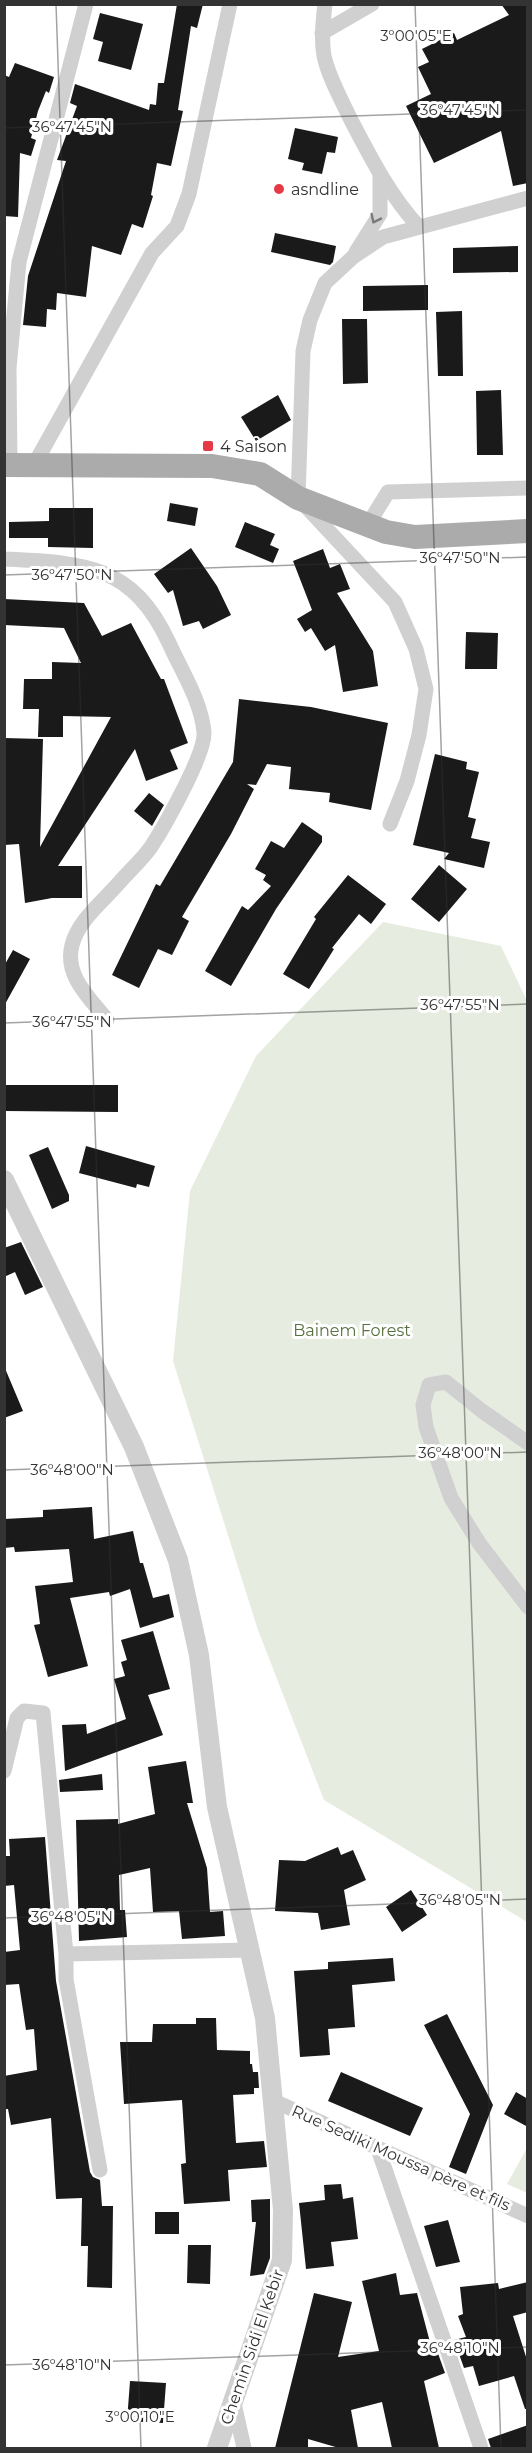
<svg xmlns="http://www.w3.org/2000/svg" width="532" height="2453" viewBox="0 0 532 2453" font-family="Montserrat,sans-serif">
<style>
.green{fill:#e6ecdf}
.building{fill:#1a1a1a}
.lines{fill:none;stroke-linecap:round;stroke-linejoin:round}
.minor{stroke:#d0d0d0;stroke-width:15}
.tertiary{stroke:#d0d0d0;stroke-width:20}
.primary{stroke:#ababab;stroke-width:24}
.oneway{stroke:#7a7a7a}
.ticks{fill:none;stroke:#333;stroke-width:1.5;stroke-opacity:0.45}
.poi-dot{fill:#e63946;stroke:#fff;stroke-width:2}
.labels{text-anchor:middle;dominant-baseline:central;stroke-width:6;stroke-linejoin:round;paint-order:stroke}
.poi-label{font-size:16px;fill:#333;stroke:#fff;text-anchor:start}
.park-label{font-size:16px;fill:#56703f;stroke:#fff}
.street-label{font-size:16px;fill:#333;stroke:#fff}
.ticks-label{font-size:15px;text-anchor:middle;fill:#333;stroke:#fff;stroke-width:6;stroke-linejoin:round;paint-order:stroke}
</style>
<rect width="100%" height="100%" fill="#fff"/>
<!-- green -->
<path class="green" d="M383,922L501,946L528,1003L527,1922L324,1800L258,1630L173,1361L190,1191L256,1056Z
M527,2148V2193L507,2184Z"/>
<!-- building -->
<path class="building" d="M177,4H203L197,28L191,26L178,110L183,111L171,166L157,163L151,195L153,196L143,228L132,224L121,255L92,246L86,297L57,293L56,310L47,309L46,327L23,325L28,276L66,161L57,160L77,106L70,103L75,84L149,110L150,104L156,105L158,83H164Z
M501,4H528V183L513,186L501,131L434,163L406,106L431,94L418,67L429,62L422,49L454,33L457,40L509,15Z
M100,13L143,24L131,70L98,61L103,42L93,39Z
M15,63L54,77L49,93L46,91L38,111L31,138L36,140L31,156L20,153L18,217L4,216V75L9,77Z
M295,128L338,137L335,153L327,152L322,174L302,170L304,163L288,159Z
M275,233L336,246L333,262L330,265L271,252Z
M518,246V272L453,273V248Z
M428,285V310L363,311V286Z
M462,311L463,376H438L436,312Z
M342,319H367L368,383L343,384Z
M501,390L503,455H477L476,391Z
M278,395L291,420L256,441L241,417Z
M170,503L198,508L195,526L167,521Z
M49,508H93V548L48,547V538H9V522L49,521Z
M245,522L275,534L270,545L279,549L273,563L235,547Z
M191,548L217,586L231,615L203,629L199,621L183,626L173,590L168,593L154,574Z
M323,549L330,568L340,564L350,589L337,593L373,651L378,686L343,692L335,645L325,651L311,628L305,632L297,619L312,610L293,561Z
M4,599L84,603L102,636L131,623L161,679H164L188,743L170,750L178,769L146,781L135,749L58,866H82V898H52L25,903L19,844L4,845V738L43,739L40,847L111,717L63,716V737H38L39,709H23L24,679H52V662L81,663L64,628L4,625Z
M466,632L498,633L497,669H465Z
M239,699L311,707L388,723L371,810L329,802L330,793L289,789L291,767L267,764L256,785L247,784L254,789L231,834L182,917L189,921L172,955L158,949L139,988L112,975L156,884L160,886L233,762Z
M435,754L467,762L466,769L479,772L468,817L476,819L471,838L490,842L484,868L444,859L449,853L413,845Z
M149,793L164,805L152,826L134,811Z
M302,822L322,836V842L276,909L231,986L205,971L242,906L248,910L271,886L263,880L266,875L255,869L271,841L284,848Z
M439,865L467,889L439,922L411,899Z
M348,875L386,904L371,924L359,914L332,948L334,949L309,989L283,974L316,919L314,917Z
M13,950L30,959L4,1006V966Z
M4,1085H118V1112L4,1111Z
M86,1146L155,1166L149,1187L137,1184L136,1188L79,1173Z
M48,1147L69,1195V1201L52,1209L29,1155Z
M21,1242L43,1287L25,1295L15,1272L4,1277V1248Z
M4,1366L23,1411L4,1418Z
M92,1507L94,1539L133,1531L140,1563H143L153,1598L169,1594L174,1617L140,1628L130,1589L110,1596L109,1592L70,1598L88,1666L48,1677L34,1625L40,1624L35,1586L73,1582L69,1549L15,1552L14,1547L4,1548V1519L43,1517V1510Z
M153,1631L170,1689L148,1695L163,1735L65,1771L62,1725L86,1724L87,1734L126,1719L114,1679L125,1676L121,1662L127,1660L121,1640Z
M186,1761L193,1803H187L207,1868L210,1912L223,1911L225,1936L182,1939L179,1911L153,1912L150,1868L119,1875L120,1910H125L127,1937L79,1941L76,1820L118,1819V1824L155,1814L148,1767Z
M102,1774L103,1790L60,1792L59,1780Z
M45,1837L56,1981L90,2172L93,2177L100,2180L102,2206H113L112,2288L87,2287L88,2246H81L82,2198L56,2199L51,2118L11,2125L8,2109H4V2076L37,2070L34,2029L26,2030L19,1984L4,1985V1952L20,1950L14,1885L4,1886V1856H10L9,1839Z
M338,1847L341,1855L353,1850L366,1880L344,1890L350,1925L321,1930L318,1913L275,1911L279,1860L305,1861Z
M411,1890L427,1915L402,1932L386,1907Z
M393,1958L395,1981L352,1985L355,2027L328,2029L330,2055L300,2057L294,1971L328,1969V1962Z
M447,2014L493,2105L466,2174L449,2167L470,2114L424,2025Z
M196,2018H216L217,2050L250,2051V2064H252L253,2072H258L259,2088H254V2094L233,2095L236,2143L264,2141L267,2167L228,2170L230,2201L184,2204L181,2164L186,2163L182,2100L124,2104L120,2042H152L153,2024H196Z
M341,2072L423,2108L410,2136L328,2101Z
M516,2092L528,2099V2127L504,2114Z
M341,2184L343,2199L353,2197L358,2239L331,2242L334,2266L306,2269L299,2203L325,2200L324,2185Z
M270,2199V2258L264,2274L250,2276L256,2222H252L251,2200Z
M155,2212H179V2234H155Z
M448,2220L460,2262L436,2267L424,2226Z
M188,2245H211L210,2284L187,2283Z
M396,2273L400,2295L417,2293L431,2346L435,2345L445,2373L424,2381L439,2448H392L382,2402L351,2410L358,2448H339L308,2439V2448H275L314,2293L352,2302L338,2357L379,2351L362,2281Z
M528,2282V2312L513,2316L528,2363V2409H525L514,2376L479,2386L473,2366L464,2368L454,2340L466,2337L458,2316L463,2314L460,2287L498,2283L499,2289Z
M130,2381L166,2383L163,2423L127,2421Z
M528,2425V2448H491L488,2439Z"/>
<g class="lines">
<!-- minor -->
<path class="minor" d="M325,4C323,21 321,39 324,56C329,78 341,99 351,120C371,158 389,194 418,226
M322,33L372,4
M356,252L380,214V175
M10,465L9,368L19,262L86,4
M34,465L152,253L177,226L189,194L230,4
M367,526L388,492L528,488
M4,559C83,563 132,563 169,643C182,672 201,701 204,732C206,753 164,827 151,847C142,860 128,872 118,884C102,902 78,921 72,945C64,976 90,998 107,1020
M390,824L407,781L419,735L426,689L416,649L395,602L298,498L303,351L310,320L325,283L353,257L383,237L528,198
M528,1443L482,1411L446,1382L429,1385L423,1405L426,1427L451,1498L479,1543L528,1607
M4,1771L17,1718L24,1711L43,1713L66,1954V1979L100,2170
M66,1954L249,1950
M274,2101L528,2216
M378,2149L481,2448
M233,2399L244,2448"/>
<!-- tertiary -->
<path class="tertiary" d="M4,1180L134,1447L178,1560L199,1655L217,1807L265,2018L283,2210L282,2260L217,2448"/>
<!-- primary -->
<path class="primary" d="M4,465L212,466L260,474L298,498L386,532L415,537L528,531"/>
</g>
<!-- one-way arrows -->
<defs><path id="oneway-chevron" d="M-2-3.5L2.5 0L-2 3.5" fill="none" stroke-width="1.6" stroke-linecap="round" stroke-linejoin="round" transform="scale(1.5)"/></defs>
<use class="oneway" href="#oneway-chevron" transform="translate(375 219) rotate(116)"/>
<!-- ticks -->
<path class="ticks" d="M56,4L141,2448M415,4L501,2448M4,128L528,110M4,575L528,557M4,1023L528,1004M4,1470L528,1452M4,1918L528,1899M4,2365L528,2347"/>
<!-- markers -->
<g class="poi-dot">
<circle cx="279" cy="189" r="6"/>
<rect x="202" y="440" width="12" height="12" rx="3"/>
</g>
<g class="labels">
<!-- poi labels -->
<g class="poi-label">
<text x="291" y="189">asndline</text>
<text x="220" y="446">4 Saison</text>
</g>
<!-- park labels -->
<g class="park-label">
<text x="352" y="1330">Bainem Forest</text>
</g>
<!-- street labels -->
<g class="street-label">
<text transform="translate(401 2158) rotate(24)">Rue Sediki Moussa père et fils</text>
<text transform="translate(252 2347) rotate(-71)">Chemin Sidi El Kebir</text>
</g>
</g>
<g class="ticks-label">
<text x="416" y="41">3°00'05"E</text>
<text x="460" y="115">36°47'45"N</text>
<text x="72" y="132">36°47'45"N</text>
<text x="460" y="563">36°47'50"N</text>
<text x="72" y="580">36°47'50"N</text>
<text x="460" y="1010">36°47'55"N</text>
<text x="72" y="1027">36°47'55"N</text>
<text x="460" y="1458">36°48'00"N</text>
<text x="72" y="1475">36°48'00"N</text>
<text x="460" y="1905">36°48'05"N</text>
<text x="72" y="1922">36°48'05"N</text>
<text x="460" y="2353">36°48'10"N</text>
<text x="72" y="2370">36°48'10"N</text>
<text x="140" y="2422">3°00'10"E</text>
</g>
<!-- border -->
<rect width="532" height="2453" fill="none" stroke="#333333" stroke-width="12"/>
</svg>
